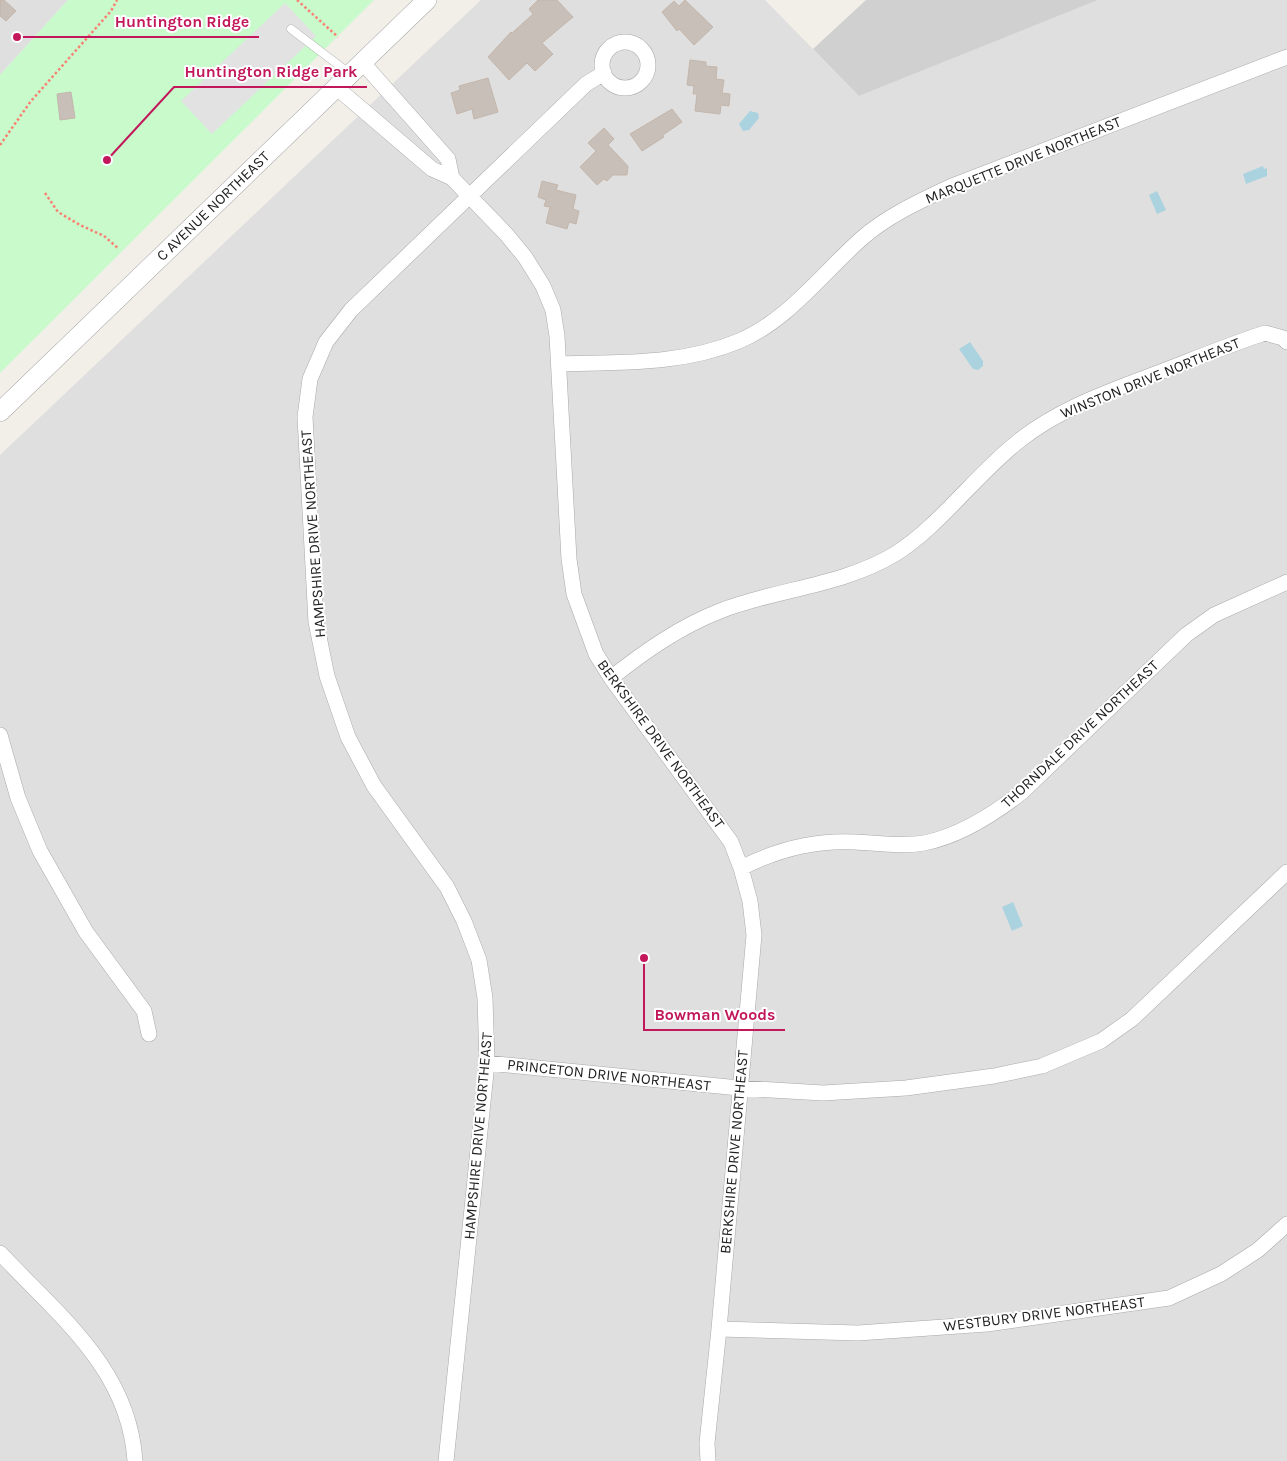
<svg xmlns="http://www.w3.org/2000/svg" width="1287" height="1461" viewBox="0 0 1287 1461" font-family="Karla,sans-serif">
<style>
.residential{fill:#e0dfdf}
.religious{fill:#d0d0d0}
.park{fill:#c8facc}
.parking{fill:#e2e2e2}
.water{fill:#aad3df}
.building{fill:#c7bfb8;stroke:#c4b6ab}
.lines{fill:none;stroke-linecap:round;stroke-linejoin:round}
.service-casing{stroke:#a9a9a9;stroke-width:9}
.minor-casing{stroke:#a9a9a9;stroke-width:16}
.tertiary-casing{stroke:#a9a9a9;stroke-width:20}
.path{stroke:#fa8072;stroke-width:2.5;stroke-dasharray:2.5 2.5;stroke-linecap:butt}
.service{stroke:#fff;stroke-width:8}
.minor{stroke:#fff;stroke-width:15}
.tertiary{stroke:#fff;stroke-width:19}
.labels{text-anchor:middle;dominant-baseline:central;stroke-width:4;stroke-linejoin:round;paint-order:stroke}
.street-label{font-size:15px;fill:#222;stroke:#fff}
.leader{fill:none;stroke:#c2185b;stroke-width:2}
.callout-dot{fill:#c2185b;stroke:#fff;stroke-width:2}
.callout-label{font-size:16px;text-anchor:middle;font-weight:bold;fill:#c2185b;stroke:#fff;stroke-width:4;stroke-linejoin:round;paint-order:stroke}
</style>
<rect width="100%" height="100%" fill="#f2efe9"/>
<!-- residential -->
<path class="residential" d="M0,0H68L0,75Z
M481,0H765L859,96L1098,0H1287V1461H0V455Z"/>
<!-- religious -->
<path class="religious" d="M866,0H1098L859,96L813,49Z"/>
<!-- park -->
<path class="park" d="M68,0H374L0,373V75Z"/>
<!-- parking -->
<path class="parking" d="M285,3L316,36L212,134L181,101Z"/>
<!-- water -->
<path class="water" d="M750,111L758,113L759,118L749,130L743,131L739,124Z
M1263,166L1264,169L1267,168V176L1246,184L1243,174Z
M1157,191L1166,210L1157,214L1149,195Z
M970,342L983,361V366L978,370L973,369L959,349Z
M1013,902L1023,926L1012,931L1002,907Z"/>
<!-- building -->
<path class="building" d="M0,0H4L16,11L6,21L0,16Z
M538,0H557L573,17L542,43L553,54L535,71L527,63L509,80L488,57L511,32L512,33L533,14L529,9Z
M685,0L713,27L694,45L679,29L677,31L662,12L674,1L679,6Z
M690,60L706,62V66L717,67L716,79L724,80L722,93L730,94L729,106L721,105L720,114L695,111L697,94H693L694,86L687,85Z
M488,78L498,112L474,119L472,109L457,114L451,93L460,90L459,86Z
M71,92L75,118L60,120L57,94Z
M672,109L682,122L663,135L664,137L642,151L630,134Z
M604,128L614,139L608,145L628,166L627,175H613L607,181L604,179L597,185L580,167L596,151L588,143Z
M542,181L558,185L556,190L576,195L573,209L579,211L576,224L569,222L567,229L546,223L550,207L544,206L546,200L538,197Z"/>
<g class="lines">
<!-- service casing -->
<g class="service-casing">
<path id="service" d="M291,29L349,73"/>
</g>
<!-- minor casing -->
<g class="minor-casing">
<path id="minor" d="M602 65a23 23 0 1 1 46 0a23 23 0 1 1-46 0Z
M363,63L448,159L452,178
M337,88L432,169L452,178L506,234L525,257L543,286L553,310L557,336L569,559L574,594L596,654L611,678L731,842L741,868L750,901L754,935L719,1329L707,1443L708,1461
M559,364C620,362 682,365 739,341C787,321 822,274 861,239C887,216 920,201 952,186L1287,57
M611,678C644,652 679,627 720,611C776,589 842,586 895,554C940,526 977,473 1020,440C1061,408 1108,392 1155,374C1192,360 1228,345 1265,333L1283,338L1287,342
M0,735L18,798L40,851L86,932L144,1011L149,1034
M741,868C778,849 814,840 855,842C878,843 902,847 924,843C960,836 994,814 1022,792L1186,635L1214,615L1287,582
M487,1063L739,1088L823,1093L906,1088L994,1076L1042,1066L1101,1041L1132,1019L1287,872
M0,1253C59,1316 129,1369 135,1461
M719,1329L858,1333L987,1324L1169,1298L1221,1274L1258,1250L1287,1224
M446,1461L487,1063L485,998L479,960L464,921L447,887L374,786L348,737L327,676L316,622L305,417L310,379L326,342L351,310L586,84L604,73"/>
</g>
<!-- tertiary casing -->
<g class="tertiary-casing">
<path id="tertiary" d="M0,412L427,0"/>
</g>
<!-- path -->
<path class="path" d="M297,0L338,37
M0,145L31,101L111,11L117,0
M45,193L58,212L80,225L104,236L119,249"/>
<!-- service -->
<use href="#service" class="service"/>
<!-- minor -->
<use href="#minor" class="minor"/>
<!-- tertiary -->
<use href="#tertiary" class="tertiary"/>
</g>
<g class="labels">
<!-- street labels -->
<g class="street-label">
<text transform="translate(1023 160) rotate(-22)">MARQUETTE DRIVE NORTHEAST</text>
<text transform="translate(213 206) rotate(-44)">C AVENUE NORTHEAST</text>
<text transform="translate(1150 378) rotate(-22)">WINSTON DRIVE NORTHEAST</text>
<text transform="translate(313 534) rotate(-94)">HAMPSHIRE DRIVE NORTHEAST</text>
<text transform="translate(1080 734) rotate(-43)">THORNDALE DRIVE NORTHEAST</text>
<text transform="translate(661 744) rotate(54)">BERKSHIRE DRIVE NORTHEAST</text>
<text transform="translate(609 1075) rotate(6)">PRINCETON DRIVE NORTHEAST</text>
<text transform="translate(478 1136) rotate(-85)">HAMPSHIRE DRIVE NORTHEAST</text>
<text transform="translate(734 1152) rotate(-85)">BERKSHIRE DRIVE NORTHEAST</text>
<text transform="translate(1044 1314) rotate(-7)">WESTBURY DRIVE NORTHEAST</text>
</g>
</g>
<!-- callouts -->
<path class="leader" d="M17 37L105 37H259M107 160L174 87H367M644 958L644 1030H785"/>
<g class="callout-dot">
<circle cx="17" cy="37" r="5"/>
<circle cx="107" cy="160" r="5"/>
<circle cx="644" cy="958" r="5"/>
</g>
<g class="callout-label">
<text x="182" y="27">Huntington Ridge</text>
<text x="271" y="77">Huntington Ridge Park</text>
<text x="715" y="1020">Bowman Woods</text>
</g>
</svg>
